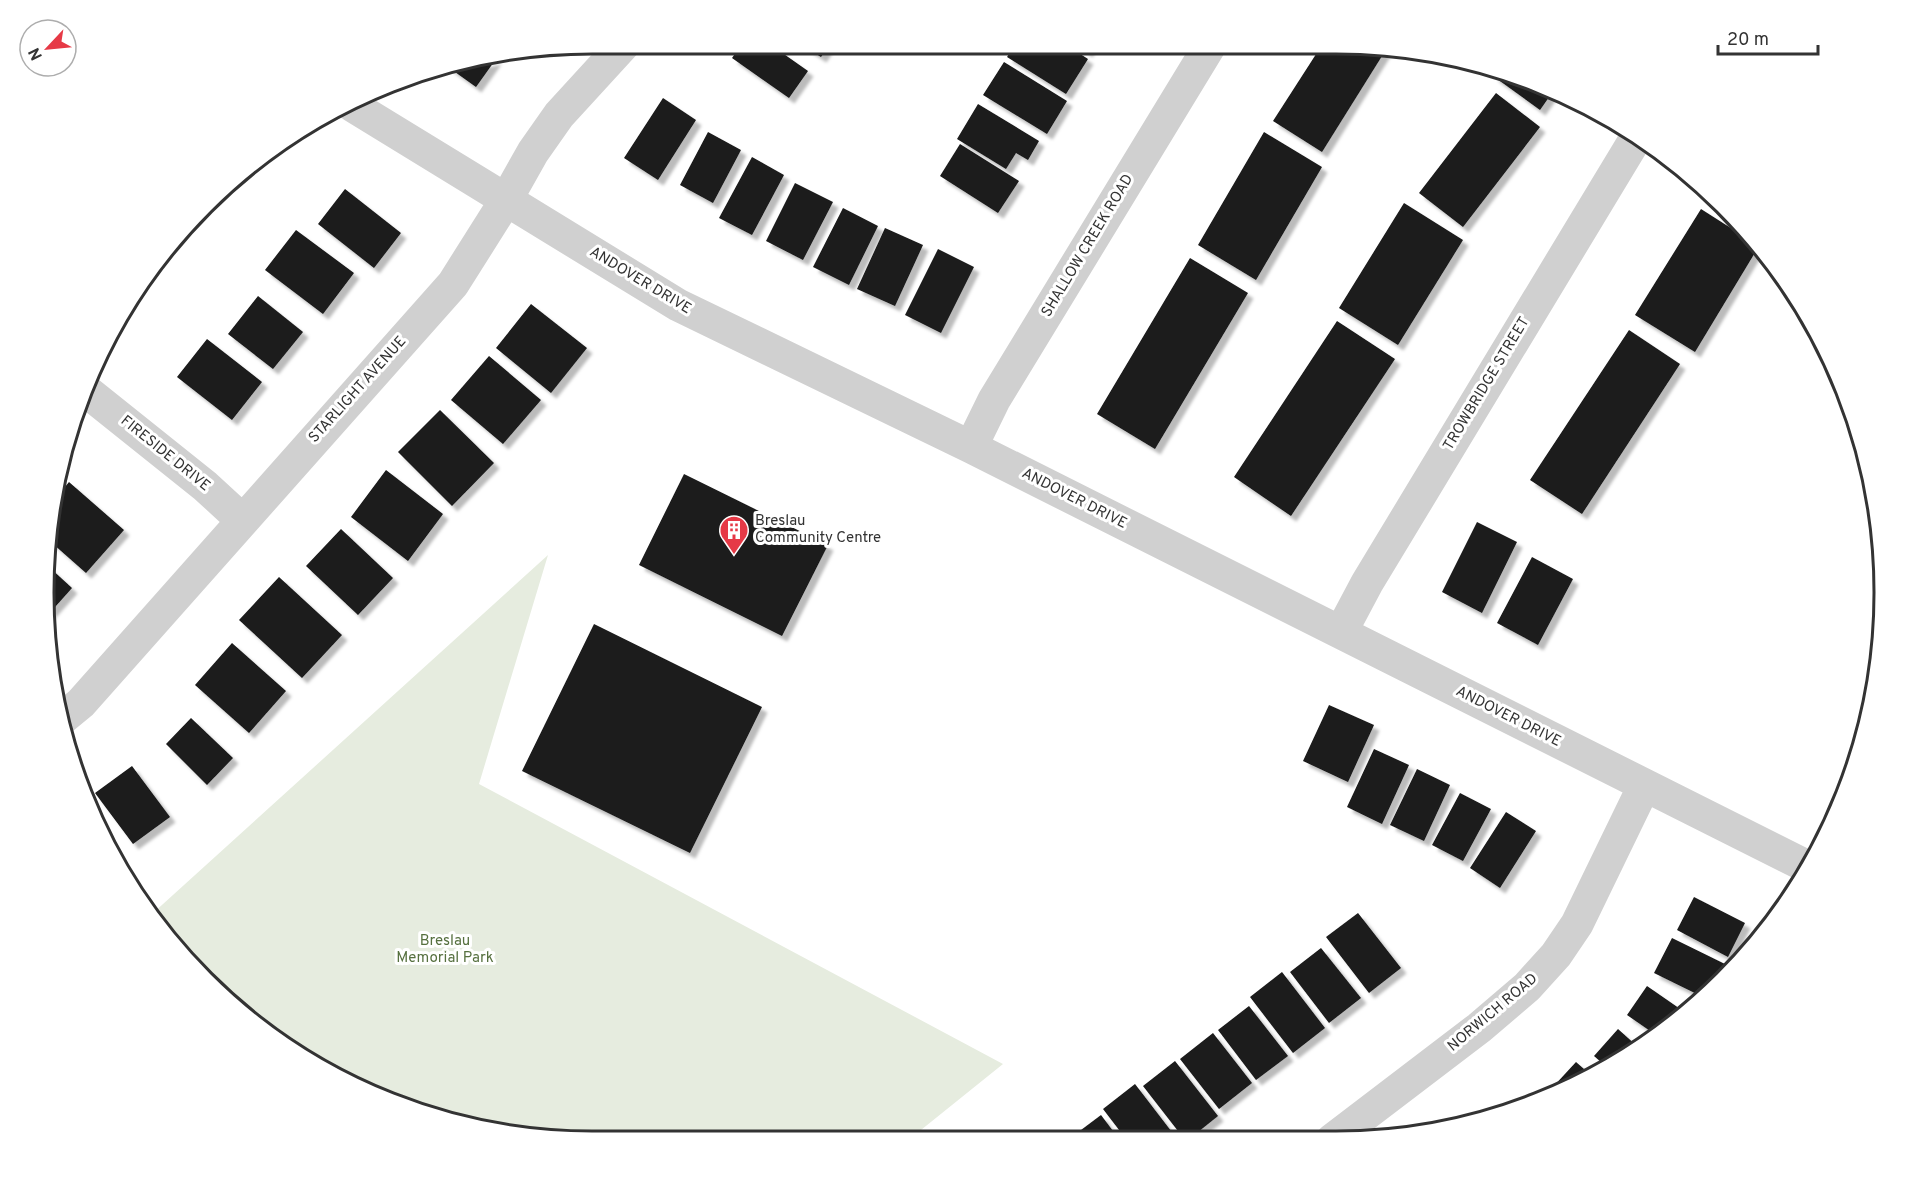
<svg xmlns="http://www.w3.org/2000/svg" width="1928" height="1185" viewBox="0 0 1928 1185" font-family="Overpass,sans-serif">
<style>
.green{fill:#e6ecdf}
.building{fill:#1a1a1a;filter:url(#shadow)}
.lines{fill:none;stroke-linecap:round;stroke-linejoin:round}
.minor{stroke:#d0d0d0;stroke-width:33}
.labels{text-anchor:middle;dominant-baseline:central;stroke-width:6;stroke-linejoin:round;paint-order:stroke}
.street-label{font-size:15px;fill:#333;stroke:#fff}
.poi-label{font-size:15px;fill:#333;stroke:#fff;text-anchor:start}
.park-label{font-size:15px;fill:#56703f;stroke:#fff}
.rim{fill:none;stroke:#333;stroke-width:3}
</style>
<defs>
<filter id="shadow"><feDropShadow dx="5.5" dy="5.5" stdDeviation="1.5" flood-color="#0004"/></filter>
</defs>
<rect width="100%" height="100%" fill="#fff"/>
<!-- green -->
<path class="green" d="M548,555L479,784L1003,1064L911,1138L521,1137L383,1100L259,1028L152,914Z"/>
<!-- building -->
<path class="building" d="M742,44L771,45L808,71L789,98L732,58Z
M802,45H829L821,57Z
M1014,46H1068L1088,59L1066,94L1007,57Z
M1078,46H1091L1087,52Z
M1320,48H1387L1322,152L1273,121Z
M496,59L476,87L448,67L471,64Z
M1004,62L1067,101L1047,134L983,95Z
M1496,72L1545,85L1554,90L1540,110L1493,76Z
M1496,93L1540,127L1463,227L1419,193Z
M663,98L696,120L658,180L624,158Z
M978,104L1039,141L1028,160L1016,153L1006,169L957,139Z
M708,132L741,150L713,203L680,185Z
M1264,132L1322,167L1256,280L1198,245Z
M960,144L1019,181L998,213L940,176Z
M752,157L784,175L752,235L719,218Z
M795,183L833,202L803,260L766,241Z
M345,189L401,233L374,268L318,224Z
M1404,203L1463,240L1398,345L1339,308Z
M843,208L878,226L849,285L813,267Z
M1701,209L1759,246L1695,352L1635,315Z
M885,228L923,245L895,306L857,289Z
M296,230L354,273L323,314L265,270Z
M938,249L974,267L941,333L905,315Z
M1190,258L1248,293L1155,449L1097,414Z
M258,296L303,332L273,369L228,334Z
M531,304L587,348L551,393L496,348Z
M1337,321L1395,359L1291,516L1234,477Z
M1629,330L1680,364L1582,514L1530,480Z
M207,339L262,382L232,420L177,377Z
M489,356L541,400L503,444L451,400Z
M440,410L494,463L452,506L398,452Z
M386,470L443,514L408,561L351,517Z
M684,474L828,545L782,636L639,565Z
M69,482L124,530L86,573L52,543L60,493Z
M1477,522L1517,542L1482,613L1442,592Z
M341,529L393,578L358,615L306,566Z
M1532,557L1573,579L1538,645L1497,623Z
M48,566L72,588L47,616L44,592Z
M279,577L342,635L302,678L239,620Z
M594,624L762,707L690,853L522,771Z
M232,643L286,691L249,733L195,685Z
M1329,705L1374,725L1348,782L1303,761Z
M191,718L233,758L207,785L166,744Z
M1374,749L1409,765L1382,824L1347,807Z
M132,766L170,817L133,844L95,793Z
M1417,769L1450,785L1424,841L1390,825Z
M1460,793L1491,809L1463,861L1432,845Z
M1506,812L1536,831L1500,888L1470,868Z
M1694,897L1745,923L1728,957L1677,930Z
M1358,913L1401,968L1369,993L1326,937Z
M1672,938L1727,965L1719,982L1705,998L1654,973Z
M1321,948L1361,998L1329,1023L1290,972Z
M1282,972L1325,1028L1293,1053L1250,997Z
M1647,986L1686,1013L1656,1035L1627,1015Z
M1249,1006L1288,1056L1256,1080L1218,1030Z
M1618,1029L1638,1047L1609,1069L1594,1056Z
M1213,1033L1252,1083L1219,1109L1180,1059Z
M1175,1061L1218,1116L1188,1140H1185L1143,1086Z
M1576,1062L1592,1076L1556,1092L1552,1088Z
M1135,1084L1178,1140L1126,1139L1103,1109Z
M1539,1092L1543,1098L1519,1109H1518Z
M1101,1115L1119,1139H1069Z"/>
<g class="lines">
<!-- minor -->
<path class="minor" d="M353,106L678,305L971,447L1808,867
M85,390L205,486L242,520
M971,447L994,400L1209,47
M1341,632L1367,583L1636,138
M64,717L81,703L453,284L506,200L533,152L559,115L624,44
M1332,1140L1479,1028L1527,987L1556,955L1577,924L1644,786"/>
</g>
<!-- icons -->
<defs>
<g id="building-pin" transform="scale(1.5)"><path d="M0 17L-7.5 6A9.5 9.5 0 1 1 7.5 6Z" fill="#e63946" stroke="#fff"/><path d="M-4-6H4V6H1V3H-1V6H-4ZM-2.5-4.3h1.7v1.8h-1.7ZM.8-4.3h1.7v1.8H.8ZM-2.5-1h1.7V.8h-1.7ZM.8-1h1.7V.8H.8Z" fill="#fff"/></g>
</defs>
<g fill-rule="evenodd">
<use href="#building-pin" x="734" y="530"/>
</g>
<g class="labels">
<!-- street labels -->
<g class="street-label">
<text transform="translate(1088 246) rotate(-59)">SHALLOW CREEK ROAD</text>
<text transform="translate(640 281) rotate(31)">ANDOVER DRIVE</text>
<text transform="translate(1487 384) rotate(-59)">TROWBRIDGE STREET</text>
<text transform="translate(358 390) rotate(-48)">STARLIGHT AVENUE</text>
<text transform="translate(165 454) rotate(39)">FIRESIDE DRIVE</text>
<text transform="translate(1074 499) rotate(27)">ANDOVER DRIVE</text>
<text transform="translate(1508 717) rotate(27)">ANDOVER DRIVE</text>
<text transform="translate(1493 1013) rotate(-40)">NORWICH ROAD</text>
</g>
<!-- poi labels -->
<g class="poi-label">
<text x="755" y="521">Breslau<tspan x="755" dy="17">Community Centre</tspan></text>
</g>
<!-- park labels -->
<g class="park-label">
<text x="445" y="941">Breslau<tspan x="445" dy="17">Memorial Park</tspan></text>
</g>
</g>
<!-- crop -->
<path d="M0 0H1928V1185H0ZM592 54H1336A538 538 0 0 1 1874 592V593A538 538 0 0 1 1336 1131H592A538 538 0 0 1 54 593V592A538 538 0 0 1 592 54Z" fill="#fff" fill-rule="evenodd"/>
<path class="rim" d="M592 54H1336A538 538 0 0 1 1874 592V593A538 538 0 0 1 1336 1131H592A538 538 0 0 1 54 593V592A538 538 0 0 1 592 54Z"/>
<!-- north arrow -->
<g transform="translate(48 48) rotate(244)"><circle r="28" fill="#ffffff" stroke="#adadad" stroke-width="1.5"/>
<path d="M0-4.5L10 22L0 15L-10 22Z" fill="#e63946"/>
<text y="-9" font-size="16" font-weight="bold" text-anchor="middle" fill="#333333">N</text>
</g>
<!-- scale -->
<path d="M1718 45v9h100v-9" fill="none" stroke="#333333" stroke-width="3"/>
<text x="1727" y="45" font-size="18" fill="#333333" stroke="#ffffff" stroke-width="4.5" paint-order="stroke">20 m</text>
</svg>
